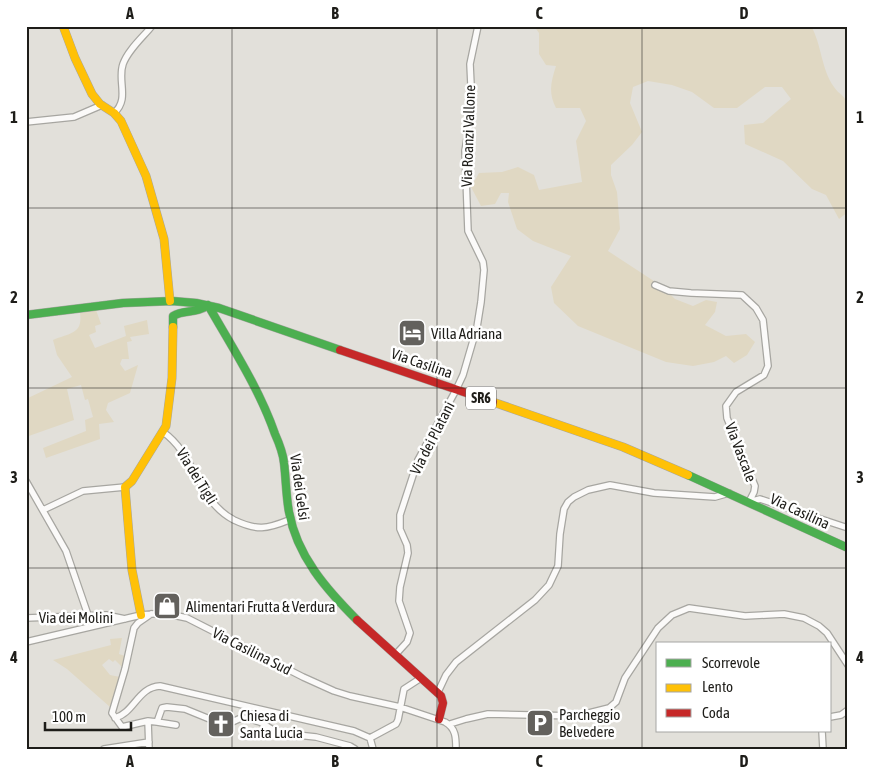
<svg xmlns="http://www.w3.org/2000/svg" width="874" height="775" viewBox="0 0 874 775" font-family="'Asap Condensed',sans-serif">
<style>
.green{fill:#e0d8c3}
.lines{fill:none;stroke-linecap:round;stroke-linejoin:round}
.street-casing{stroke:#a7a6a1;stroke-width:8}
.fast-casing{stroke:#a7a6a1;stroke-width:9}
.slow-casing{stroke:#a7a6a1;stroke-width:9}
.jam-casing{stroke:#a7a6a1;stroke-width:9}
.street{stroke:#fbfaf9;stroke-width:5.5}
.fast{stroke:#4caf50;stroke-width:8}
.slow{stroke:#ffc107;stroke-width:8}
.jam{stroke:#c62828;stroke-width:8}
.grid{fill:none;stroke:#1e1d19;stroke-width:1;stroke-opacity:0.55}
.labels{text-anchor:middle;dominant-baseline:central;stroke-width:5;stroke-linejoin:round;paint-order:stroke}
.shield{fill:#fff;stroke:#62615e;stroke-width:1}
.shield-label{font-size:14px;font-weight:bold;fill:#1e1d19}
.street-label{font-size:15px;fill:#1e1d19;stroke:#fff}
.poi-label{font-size:15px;fill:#1e1d19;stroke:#fff;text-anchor:start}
.neatline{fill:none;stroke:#1e1d19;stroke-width:2}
.grid-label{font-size:16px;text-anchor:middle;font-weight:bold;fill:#1e1d19}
</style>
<rect width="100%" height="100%" fill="#e2e0da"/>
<!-- green -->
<path class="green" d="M534,26H811C822,45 821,69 834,87C840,96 844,93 848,106V212L839,219L826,195L812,189L783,161L745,144L744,125L763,123L791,99L782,87H765L737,108H714L692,92L672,85L648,81L633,87L630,103L642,132L632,145L611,165V175L617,192L620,229L608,251L663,287L675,299L693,306L706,300L717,302L715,312L705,325L726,336L746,334L755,342L747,355L734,363L726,356L714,362L693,366L666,362L578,326L554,303L551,287L571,256L533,241L517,229L508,202L509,193H501L495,204L481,206L471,187L479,173L502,172L518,167L534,175L539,190L582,182L576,141L586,121L580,108H556C548,92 551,82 556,66L546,65L539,54V33Z
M96,310L101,324L95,326L96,332L89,335L95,348L126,336L124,326L147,320L149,334L130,337L132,341L127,342L129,359H122L120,364L125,371L138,365L130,393L108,403L106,410L114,422L99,424L100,439L46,458L43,448L86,431L85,420L93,417L88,399L85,400L81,385L67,389L74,420L26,437V399L72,377L57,355L53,340C70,333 83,334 80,313Z
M122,638L119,654L125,656L123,668L115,660L113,662L109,659L102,665L110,675L120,677L110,707L67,669L53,660L111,645L110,639Z"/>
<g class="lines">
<!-- street casing -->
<g class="street-casing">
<path id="street" d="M114,113C130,99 117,81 123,64C128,50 142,38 152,26
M26,122L74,117L102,105
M655,285L669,291L691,293L742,295L756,308L763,320L768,366L764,375L736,392L726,406L727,418L755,486L754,492L749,502L760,499L848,528
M163,432C196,455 197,501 234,520C257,531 267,529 289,520
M26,481L66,551L88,615
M43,510L83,491L125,487
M151,614L138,623L134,628L125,669L112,713L122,727L148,721L157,722
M26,618L106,615L125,619
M26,642L141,615L163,613L187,618L303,677L334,691L350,696L400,707L445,722C456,728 456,738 456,749
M396,654L407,642L410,633L399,601L400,587L408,553L407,545L400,529V515L418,460L456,390L463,375L477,327L481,302L484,270L483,262L468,231L465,151L472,106L470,64L478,26
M438,692L446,675L456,662L535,600L549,585L558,566L560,534L564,509L568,502L574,497L588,490L610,485L654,493L715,497L729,493
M830,717L841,715L848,710
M115,718C134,713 138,687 160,686L354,731L370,738L373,749
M148,721L149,749
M450,724L466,719L488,714L577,716L609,708L616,702L625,678L658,628L672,615L689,608L745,616L784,614L804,618L819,626L827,633L848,665
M176,725L157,722L162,708L167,707L185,709L212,720L230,723L241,718L250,719L260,722L278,733L316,737L350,746L355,749
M822,731L823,749
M370,738L396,724L398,720L404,689L421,678
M104,749L149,742"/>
</g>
<!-- fast casing -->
<g class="fast-casing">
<path id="fast" d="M26,315L123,303L172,301L196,303L219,308L340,350
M173,327V316C184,309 197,314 208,305C232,347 259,388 275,434C279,443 283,453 284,463C286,479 286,496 289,512C297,556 326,589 357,620
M688,475L848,548"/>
</g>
<!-- slow casing -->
<g class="slow-casing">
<path id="slow" d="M63,26L75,58L92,94L100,104L114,113L121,121L146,176L164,239L170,301
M493,402L623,447L688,475
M141,615L132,570L125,487L132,481L166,426L172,378L173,327"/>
</g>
<!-- jam casing -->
<g class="jam-casing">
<path id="jam" d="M340,350L493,402
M357,620L441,696L443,703L439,719"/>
</g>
<!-- street -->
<use href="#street" class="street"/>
<!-- fast -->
<use href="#fast" class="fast"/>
<!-- slow -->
<use href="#slow" class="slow"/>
<!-- jam -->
<use href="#jam" class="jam"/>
</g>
<!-- grid -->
<path class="grid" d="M232,26V749M437,26V749M642,26V749M26,208H848M26,388H848M26,568H848"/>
<!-- icons -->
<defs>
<g id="hotel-square" transform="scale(1.4375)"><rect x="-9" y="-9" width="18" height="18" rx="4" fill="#63615d" stroke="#fff"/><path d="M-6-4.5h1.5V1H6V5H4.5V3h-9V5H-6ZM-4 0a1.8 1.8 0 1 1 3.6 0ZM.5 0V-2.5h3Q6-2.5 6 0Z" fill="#fff"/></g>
<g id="shop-square" transform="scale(1.4375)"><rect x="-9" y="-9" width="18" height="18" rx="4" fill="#63615d" stroke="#fff"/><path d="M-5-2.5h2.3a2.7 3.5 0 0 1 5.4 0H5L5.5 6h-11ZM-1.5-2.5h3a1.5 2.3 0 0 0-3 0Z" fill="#fff"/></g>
<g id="parking-square" transform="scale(1.4375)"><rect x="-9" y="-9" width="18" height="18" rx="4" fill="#63615d" stroke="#fff"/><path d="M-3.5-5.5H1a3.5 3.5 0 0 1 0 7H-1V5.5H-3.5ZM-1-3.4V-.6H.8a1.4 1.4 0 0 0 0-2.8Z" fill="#fff"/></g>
<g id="church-square" transform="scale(1.4375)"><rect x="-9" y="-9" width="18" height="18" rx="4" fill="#63615d" stroke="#fff"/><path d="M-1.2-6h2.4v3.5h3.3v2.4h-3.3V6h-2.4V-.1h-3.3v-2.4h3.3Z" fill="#fff"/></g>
</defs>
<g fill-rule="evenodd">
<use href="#hotel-square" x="412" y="333"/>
<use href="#shop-square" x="167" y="606"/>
<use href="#parking-square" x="540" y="723"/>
<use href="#church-square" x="221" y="724"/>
</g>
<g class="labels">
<!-- shield labels -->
<rect class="shield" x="466" y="386.5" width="30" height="23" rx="4"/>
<g class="shield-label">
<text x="481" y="398">SR6</text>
</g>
<!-- street labels -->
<g class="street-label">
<text transform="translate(468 136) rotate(-88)">Via Roanzi Vallone</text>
<text transform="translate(422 363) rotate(19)">Via Casilina</text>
<text transform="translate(432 438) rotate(-63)">Via dei Platani</text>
<text transform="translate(741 452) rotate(69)">Via Vascale</text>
<text transform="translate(197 476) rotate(58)">Via dei Tigli</text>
<text transform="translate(300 487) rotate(82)">Via dei Gelsi</text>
<text transform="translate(800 511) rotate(25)">Via Casilina</text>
<text x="76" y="617">Via dei Molini</text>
<text transform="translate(252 651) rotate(27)">Via Casilina Sud</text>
</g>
<!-- poi labels -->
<g class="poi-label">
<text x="431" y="333">Villa Adriana</text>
<text x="186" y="606">Alimentari Frutta &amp; Verdura</text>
<text x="559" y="714">Parcheggio<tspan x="559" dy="17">Belvedere</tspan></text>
<text x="240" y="715">Chiesa di<tspan x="240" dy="17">Santa Lucia</tspan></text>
</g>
</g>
<!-- border -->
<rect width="874" height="775" fill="none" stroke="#ffffff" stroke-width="55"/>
<!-- legend -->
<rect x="656" y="642" width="175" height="90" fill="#ffffff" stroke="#a5a5a3"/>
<rect x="666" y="659" width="25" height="8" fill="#4caf50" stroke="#a5a5a3"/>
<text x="702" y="668" font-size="15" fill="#1e1d19">Scorrevole</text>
<rect x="666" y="684" width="25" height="8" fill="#ffc107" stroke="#a5a5a3"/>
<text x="702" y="692" font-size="15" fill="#1e1d19">Lento</text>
<rect x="666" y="709" width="25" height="8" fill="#c62828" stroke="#a5a5a3"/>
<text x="702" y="718" font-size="15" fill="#1e1d19">Coda</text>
<!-- scale -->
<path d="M45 722v8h86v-8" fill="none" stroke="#1e1d19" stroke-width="2.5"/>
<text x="52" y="722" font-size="15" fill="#1e1d19" stroke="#ffffff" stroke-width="4" paint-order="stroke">100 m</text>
<rect x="28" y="28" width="818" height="720" class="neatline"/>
<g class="grid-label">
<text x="130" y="19">A</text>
<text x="335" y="19">B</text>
<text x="539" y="19">C</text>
<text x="744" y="19">D</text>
<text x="14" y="123">1</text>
<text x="860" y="123">1</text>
<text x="14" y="303">2</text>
<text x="860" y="303">2</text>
<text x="14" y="483">3</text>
<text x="860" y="483">3</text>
<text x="14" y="663">4</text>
<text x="860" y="663">4</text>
<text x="130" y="767">A</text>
<text x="335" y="767">B</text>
<text x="539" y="767">C</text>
<text x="744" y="767">D</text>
</g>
</svg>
